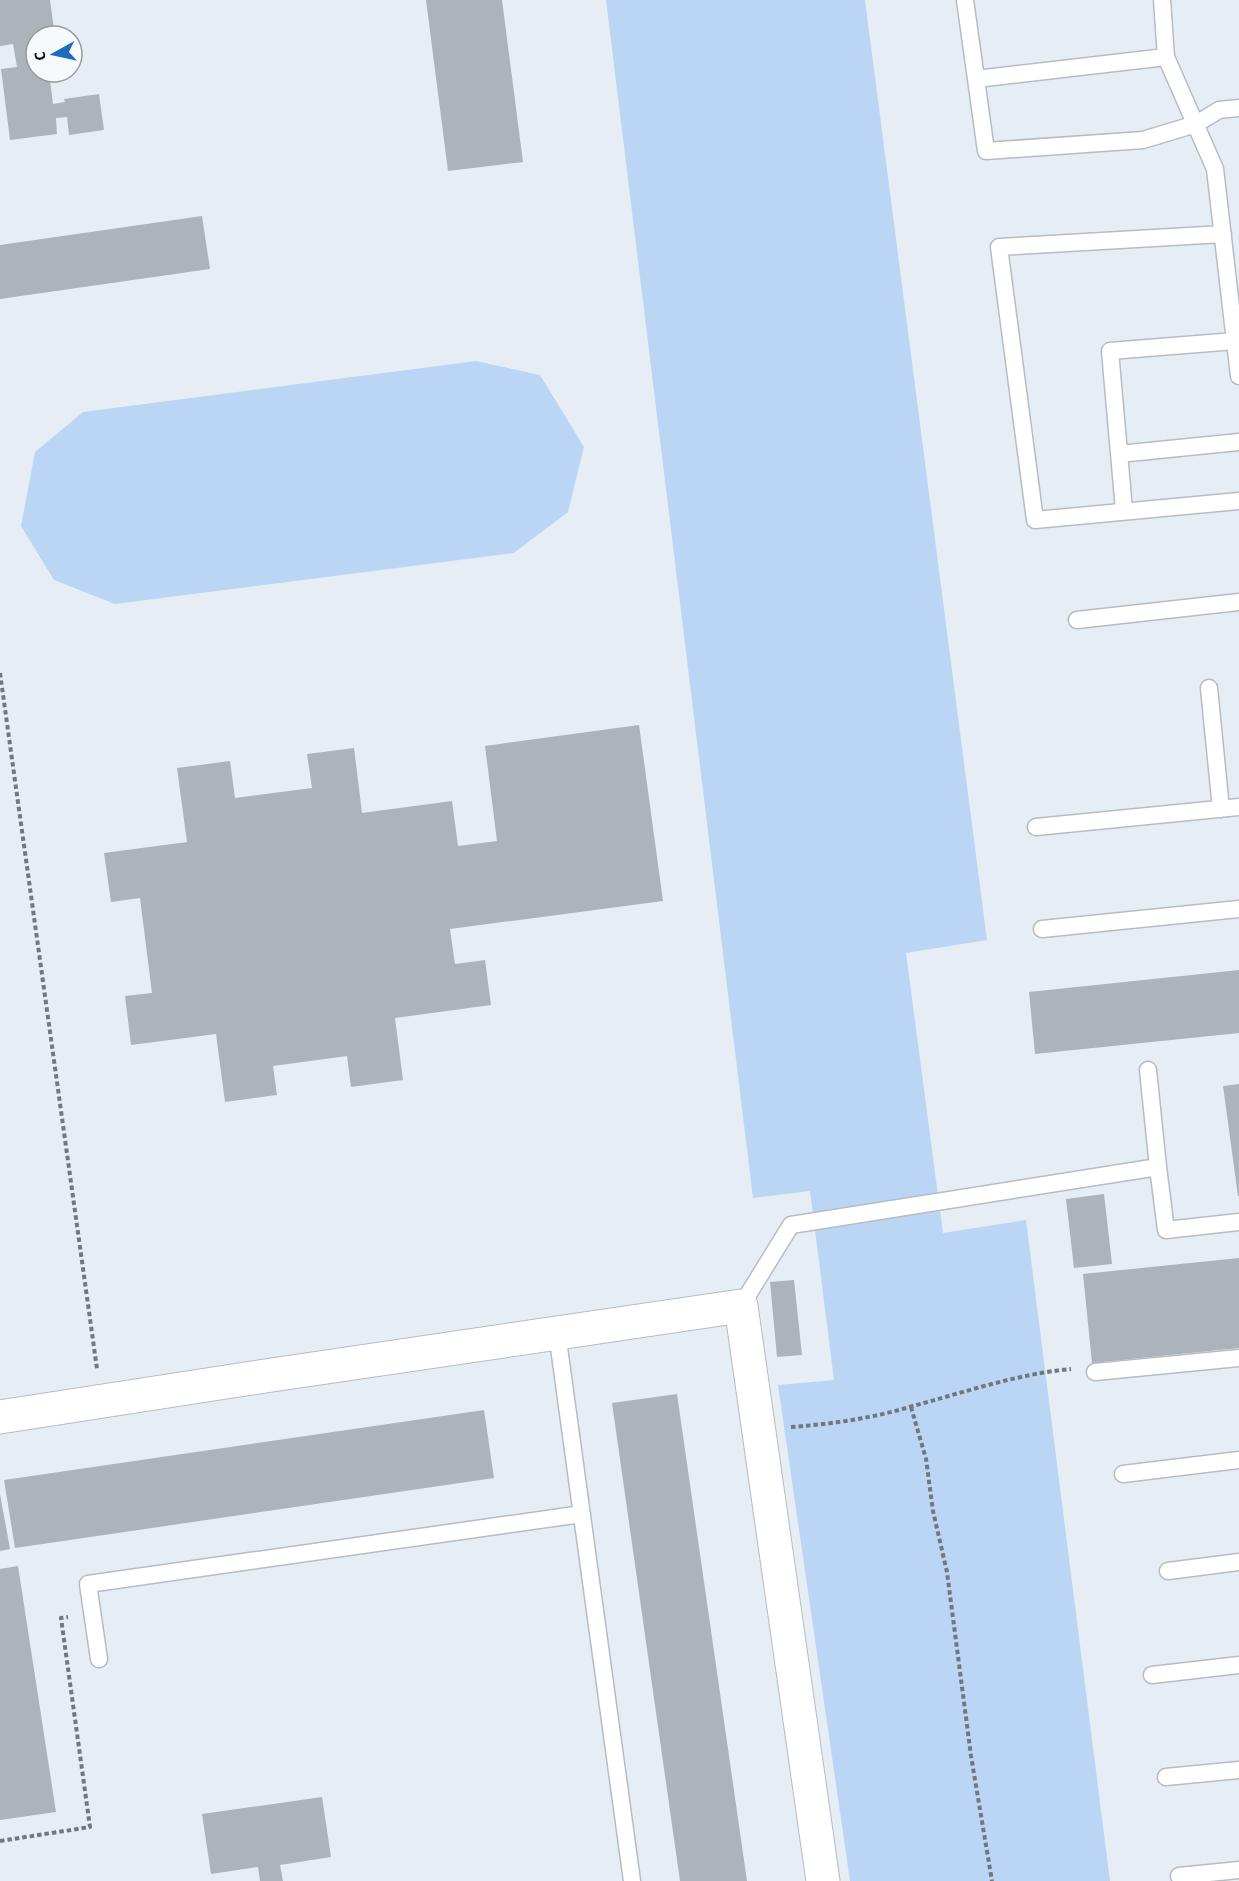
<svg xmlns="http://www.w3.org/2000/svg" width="1239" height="1881" viewBox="0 0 1239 1881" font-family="'Alegreya Sans',sans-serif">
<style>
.green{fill:#bbd6f5}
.building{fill:#adb3bb}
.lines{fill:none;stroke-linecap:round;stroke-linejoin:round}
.service-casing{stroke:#b6bcc4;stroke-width:19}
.minor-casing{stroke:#b6bcc4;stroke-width:35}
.path{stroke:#73777d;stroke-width:4;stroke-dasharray:4.5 3;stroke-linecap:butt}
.service{stroke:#fff;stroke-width:16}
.minor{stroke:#fff;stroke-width:33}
</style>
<rect width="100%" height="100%" fill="#e7edf5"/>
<!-- green -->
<path class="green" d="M606,0H865L987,940L906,953L943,1233L1026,1220L1110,1881H850L778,1385L834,1380L810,1191L753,1198Z
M476,361L540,375L584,447L568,512L514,553L115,604L54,580L21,526L35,452L83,412Z"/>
<!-- building -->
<path class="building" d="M0,0H50L55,36H36V45L32,46L36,72H49L53,104L65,102L64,99L99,94L104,130L69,135L67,117L56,118L57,134L10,140L1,69L17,67L13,44L0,46Z
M426,0H502L523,162L448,171Z
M202,216L210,269L0,299V245Z
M639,725L663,901L450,929L455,964L485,960L491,1005L395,1018L403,1080L351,1087L347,1056L273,1066L277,1095L225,1102L216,1034L131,1045L125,996L152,993L140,898L111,902L104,853L187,842L177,768L230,761L235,798L312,788L307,754L354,748L362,813L452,801L458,846L497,841L485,746Z
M1239,970V1033L1035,1054L1029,992Z
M1239,1084V1196H1238L1223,1086Z
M1104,1194L1112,1264L1074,1268L1066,1199Z
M1239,1258V1348L1092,1363L1083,1274Z
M794,1280L802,1355L777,1357L770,1282Z
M677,1394L747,1881H680L612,1403Z
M484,1410L494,1478L15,1548L4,1480Z
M0,1494L10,1549L0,1551Z
M18,1566L56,1812L0,1820V1569Z
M322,1797L331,1857L280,1865L283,1881H260L258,1867L211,1874L202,1814Z"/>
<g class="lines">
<!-- service casing -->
<g class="service-casing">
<path id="service" d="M965,0L986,151L1143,140L1196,124L1219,110L1239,108
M1162,0L1166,57L1215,169L1239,376
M976,79L1166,57
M1223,234L999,247L1035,520L1239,501
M1119,454L1239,442
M1124,510L1110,351L1235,341
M1077,620L1239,602
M1209,688L1221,809
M1036,827L1239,807
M1042,929L1239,909
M1148,1070L1158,1167
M741,1306L791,1225L1158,1167L1166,1230L1239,1222
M557,1333L632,1881
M1095,1372L1239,1358
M1123,1474L1239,1460
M1168,1571L1239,1562
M99,1659L88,1584L582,1514
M1152,1675L1239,1665
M1166,1777L1239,1770
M1179,1876L1239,1870"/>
</g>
<!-- minor casing -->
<g class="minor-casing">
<path id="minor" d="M0,1417L265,1376L741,1306L823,1881"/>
</g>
<!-- path -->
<path class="path" d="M0,673L97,1369
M911,1407L926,1459L933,1511L947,1572L971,1756L992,1881
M791,1427C833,1424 873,1418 913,1406C965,1392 1017,1374 1071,1369
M0,1841L90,1827L61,1618L68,1617"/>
<!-- service -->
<use href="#service" class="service"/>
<!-- minor -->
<use href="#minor" class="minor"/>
</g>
<!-- north arrow -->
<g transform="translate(54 54) rotate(262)"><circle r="28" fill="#f7fafd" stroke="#989b9e" stroke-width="1.5"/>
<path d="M0-4.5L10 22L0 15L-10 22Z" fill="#1e6cbb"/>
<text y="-9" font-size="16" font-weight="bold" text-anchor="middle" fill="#0a0c0f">С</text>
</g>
</svg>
